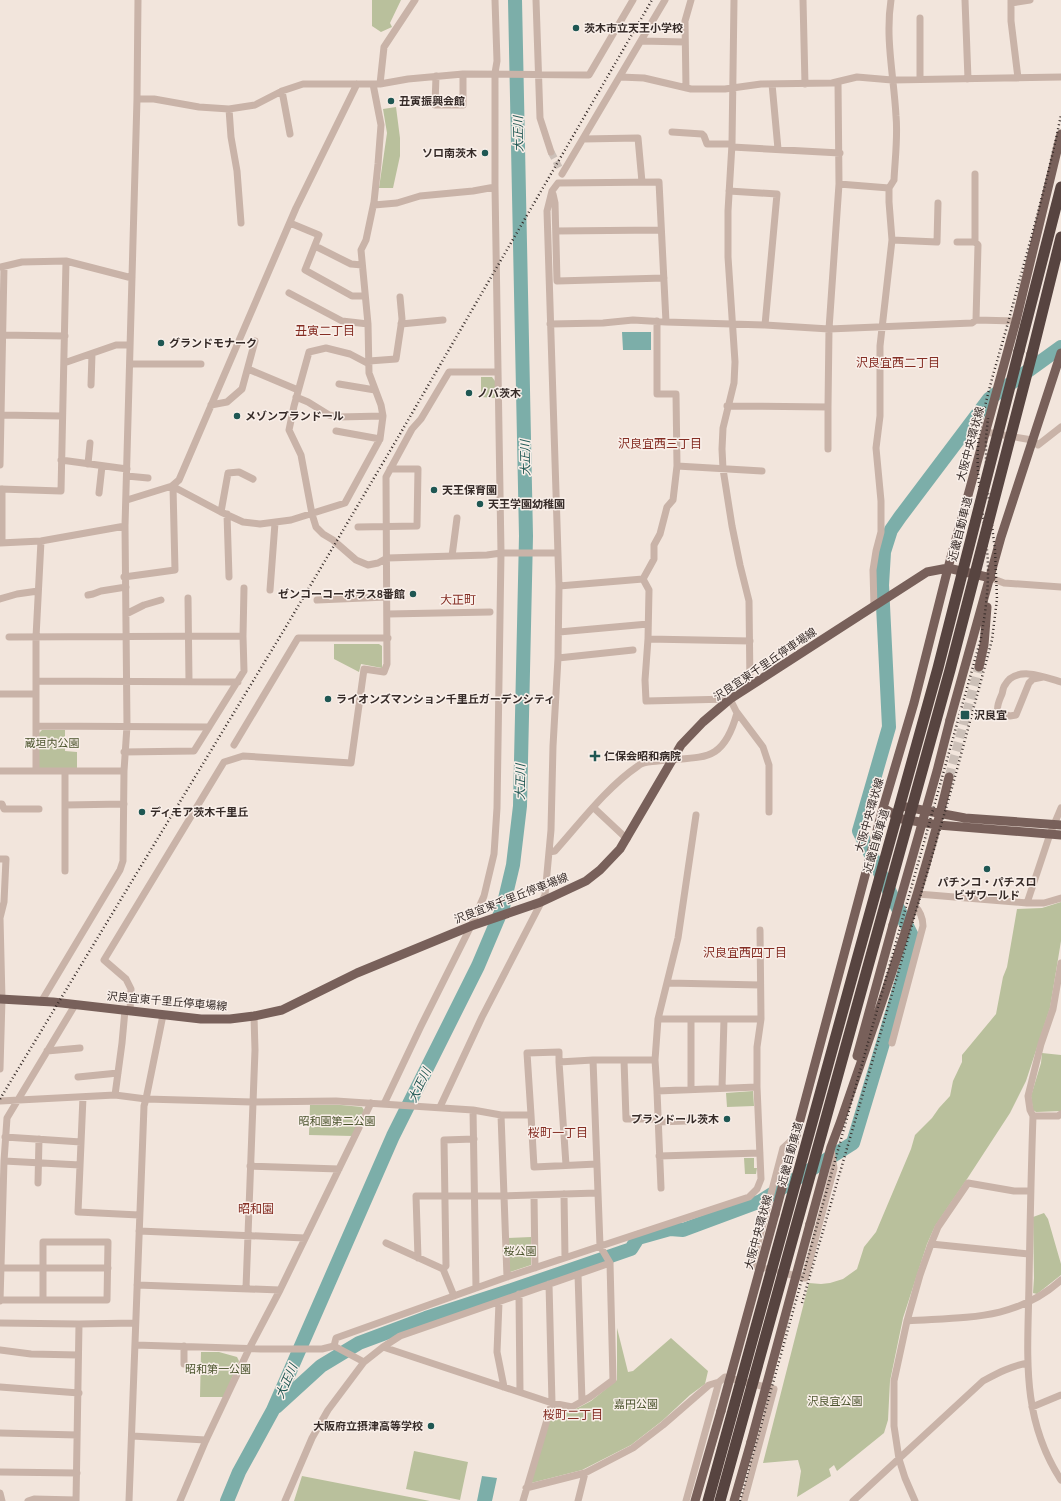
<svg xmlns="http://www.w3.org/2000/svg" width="1061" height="1501" viewBox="0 0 1061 1501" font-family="Ubuntu,'Noto Sans JP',sans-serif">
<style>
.green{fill:#b9c09c}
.water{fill:#7caea9}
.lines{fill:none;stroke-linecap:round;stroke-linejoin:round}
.river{stroke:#7caea9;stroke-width:14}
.minor-tunnel{stroke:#ccc0b8;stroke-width:7;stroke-dasharray:7 3.5;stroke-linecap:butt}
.major-tunnel{stroke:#ccc0b8;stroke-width:9;stroke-dasharray:9 4.5;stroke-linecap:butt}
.minor{stroke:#c9b3a8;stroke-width:7}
.major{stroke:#78605a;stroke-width:9}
.highway{stroke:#574440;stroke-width:11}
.rail{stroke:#362b28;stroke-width:2.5;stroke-dasharray:1 3;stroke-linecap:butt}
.major-bridge{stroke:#78605a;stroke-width:9}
.highway-bridge{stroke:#574440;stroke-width:11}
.poi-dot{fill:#1f5753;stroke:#f9efe9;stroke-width:1.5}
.labels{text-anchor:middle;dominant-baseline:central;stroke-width:3;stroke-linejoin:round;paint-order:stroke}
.poi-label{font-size:11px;font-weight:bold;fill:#362b28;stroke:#f9efe9;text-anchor:start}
.street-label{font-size:11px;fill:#362b28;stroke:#f9efe9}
.park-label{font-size:11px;fill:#4b542d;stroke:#f9efe9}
.water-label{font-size:12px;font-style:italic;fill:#1f5753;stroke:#f9efe9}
.neighbourhood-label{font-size:12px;fill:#842d23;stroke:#f9efe9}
</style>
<rect width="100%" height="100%" fill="#f2e5dc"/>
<!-- green -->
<path class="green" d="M372,0H401L390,23L392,27L381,32L372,26Z
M396,107L400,138V156L393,188H379L387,133L383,109Z
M481,377H492L495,381V398L481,397Z
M334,644H379L382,646V668L361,664L359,672L334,659Z
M42,730H65V751L77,752V768H39V733Z
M1061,902V941L1050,1008L1026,1081L1010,1113L967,1179L935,1226L927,1244L903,1318L890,1381L888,1420L884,1433L837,1471L834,1465L829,1469L831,1476L797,1497L801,1471L798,1460L763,1463L809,1283L821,1284L830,1283L843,1279L857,1269L864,1247L876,1232L911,1149L915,1135L932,1118L939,1108L950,1096L953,1081L962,1062V1055L996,1014L1003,977L1007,967L1017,909L1042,908Z
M1042,1053L1061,1055V1111L1036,1112L1033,1110L1031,1096L1041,1063Z
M753,1091L754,1106L727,1107L726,1093Z
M310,1105H341L362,1107L364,1110L353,1136L309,1135Z
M744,1158H754V1168H757L756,1174H745Z
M1044,1213L1048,1219L1061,1264V1275L1037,1294L1033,1293L1034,1278L1033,1217Z
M531,1237V1265L510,1272L508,1238Z
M617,1328L628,1372L633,1371L671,1338L708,1371L705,1384L690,1395L662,1421L631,1445L582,1470L531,1483L551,1410L562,1409L572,1411L591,1401L617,1380Z
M201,1352H219L237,1357L239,1361L224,1397H200Z
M414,1451L468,1462L460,1500L406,1489Z
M302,1476L430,1501H294Z"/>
<!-- water -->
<path class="water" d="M622,332H651V350H623Z
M482,1476L497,1478L492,1501H477Z"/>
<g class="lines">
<!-- river -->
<path class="river" d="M276,1407L321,1366L359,1343L426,1318L512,1290L631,1249L638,1238L670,1229L683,1230L761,1201L853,1143L914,940L859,831L889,727L882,585L884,552L891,530L900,517L989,399L1061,347
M227,1501L239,1472L273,1410L393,1136L478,966L503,907L513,865L520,806L526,536L515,0"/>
<!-- minor-tunnel -->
<path class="minor-tunnel" d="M551,152L560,169"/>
<!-- major-tunnel -->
<path class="major-tunnel" d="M949,777L979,667"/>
<!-- minor -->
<path class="minor" d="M536,0L540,118L551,152
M734,0L732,144L728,211V257L735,362L734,383L723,428L722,449L723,469L732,526L740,565L749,601L750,686
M803,0L805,84
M965,0L968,79
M1011,0V21L1018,78
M1011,3L1030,0
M920,18V79
M641,41L685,42
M436,76L435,105H463V74
M620,77L644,78L691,89H725L761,84L832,83L857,77L892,80L1061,77
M380,84L384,47L415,0
M772,84L778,149
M686,88L685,21L691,0
M282,91L290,134
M137,99H154L199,107L229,109L255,105L282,91L303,84H380L408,79L463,74L589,75L633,0
M229,109L231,137L237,171L241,223
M672,132L702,134L704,136L707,144H732
M583,139L638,138L642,182
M732,147L840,153
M562,174L665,0
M975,174V242
M839,184L889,188
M729,191L777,194L765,325
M553,194L555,203L557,281L664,278
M374,205L397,203L420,196L473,191L495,187
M290,223L319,235L305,270L352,296H365
M556,231L661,230
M892,240L937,242L938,203
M957,242H975L978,245L976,320
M315,246L351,264L362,265
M1,267L22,262L66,261L132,278
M289,293L342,321L368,324
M401,324L443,320
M550,324L603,323L633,320L666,322L765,325L829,329L972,323L976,320L1016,321
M0,335L65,336
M369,361L396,359L402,319L400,297
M64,363L116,345H130
M130,364H201
M369,364L350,354L326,348L309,352L294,406L289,430L301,455L312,514L316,527L323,534L333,540L356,560L368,565L378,563L387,558L487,555L501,553H558
M248,369L298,390
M339,384L375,390
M91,385L92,354
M296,397L308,402L329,415L338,417L383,416
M211,405L227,402L242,389L255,341
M727,406L828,407V449
M828,407L829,329L839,184L838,82
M0,415L62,416
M336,431L380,439
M986,432L1032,440L1038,445L1061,427
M61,460L127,469
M88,464L90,443
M0,465L4,267
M677,466L762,471
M127,476L148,478
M172,486L221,512L243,522L260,524L291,520L345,503L380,439L383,416L381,405L369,373L368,324L361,250L366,240L374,202L378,164L381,125L373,84
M0,489L61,491L66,261
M2,489V542
M99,493L102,466
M127,500L172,486L179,480L296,208L357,84
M221,512L228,473L239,472L253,479
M227,514L229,577
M358,527L417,526L418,469H390
M0,543L41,541L125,526
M452,556L457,518
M124,577L175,570L173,487
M991,578L1004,583L1061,587
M643,579L649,590L648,639L645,680L646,701L730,699L736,711L763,747L769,765V812
M559,586L643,579L654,559V545L660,534L667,507L673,500L677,466L676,394H657V321
M270,590L275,523
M88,595L93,594L101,591L126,587
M188,598L189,681
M0,599L17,594L38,591
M317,600L387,597
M874,607L873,570L876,551L881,532V501L876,448L880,416V346L892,240L889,202V188L894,180C895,159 898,137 896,116C894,77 885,39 891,0
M126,614L144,605L161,600
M388,614L490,612
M559,632L648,624
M9,637L243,636
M648,639L750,641
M558,658L633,650
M1043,677L1033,679L1029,683L1016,715L1010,716L998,712C996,706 1000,699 1002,694C1003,691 1003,687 1005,685C1016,665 1045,677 1061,682
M36,681L238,682
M0,694H36
M36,726L209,727
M234,745L298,638H388
M124,752L194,751L244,671L243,636L244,588
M0,771H124
M36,771V637L41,541
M65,771V871
M0,804H2L4,809H39
M65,805L124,804
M594,808L627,839
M549,852L555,851C580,823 607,787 638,766C643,761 651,762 658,761C704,756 723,764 737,713
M0,859H6L4,902L0,918L2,999L0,1069
M918,894L1027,903H1044L1061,898
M1027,903L1050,834L1061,808
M760,930L761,1019L757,1047V1087L657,1091L655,1060L658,1019H761
M1061,963L1053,1009L1041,1044L1028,1096L1030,1110L1033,1116C1031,1172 1030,1227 1029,1283C1028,1354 1020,1417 1061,1480
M668,983L760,985
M41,1002L120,870L123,861L124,771L127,726L125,526L137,99L138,0
M130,1011L131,989L126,979L104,960L224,762L243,756L351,763L364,669L384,672L387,664L386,477L412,429L421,419L449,372H498
M658,1019L678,938L696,815
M691,1020V1089
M892,1043L923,926C923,917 920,911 914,905
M47,1051L80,1048
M624,1060L626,1119H657
M559,1062L566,1165
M78,1077L118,1073
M722,1088L724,1019
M657,1091L661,1188
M115,1095L122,1043L125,1010
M83,1097L78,1212L139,1215
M0,1101L115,1095L146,1099L252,1102L336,1101L473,1110L501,1115H531L527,1053L559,1052V1062L593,1060H655
M384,1104L421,1026L471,926L484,896L494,854L497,808L501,553L495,187V73L497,61L495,0
M440,1107L482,1017L545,895L551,830L553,746L558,658L559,586L547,211L552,191L558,183L659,182L666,322
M473,1110L476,1288
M501,1115L507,1277
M531,1115L534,1167L597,1164
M1033,1116H1058L1061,1114
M657,1122L687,1121
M5,1137L81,1142
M659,1156L760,1153
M4,1161L80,1165
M250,1166L339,1169
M38,1183L39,1139
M564,1194L565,1257
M534,1195L535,1268
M139,1231L305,1238
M386,1243L443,1269L454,1296
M931,1244L1029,1254
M418,1258L416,1196H504L597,1193
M0,1268H108
M764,1268L752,1266L783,1148L795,1137
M443,1269L446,1266L444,1140L474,1139
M780,1272L805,1278L834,1168L831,1149
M578,1274L582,1401
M137,1285L280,1290
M246,1288L255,1050L254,1016
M519,1294L520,1392
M0,1300H107L108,1242H43V1300
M0,1301L4,1161L7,1118L75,1005
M499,1302L497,1352L504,1387
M907,1321C964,1317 1016,1321 1061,1280
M0,1323L79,1324L135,1323
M135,1345L261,1349H322L334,1346L364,1362
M184,1346V1364
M334,1346L336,1338L507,1277L749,1197L757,1189L761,1179L757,1087
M383,1347L552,1403L572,1407L590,1397L613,1380L610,1263L600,1246L593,1060
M0,1350L31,1354L78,1355
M0,1387L79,1393
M1032,1407L1061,1395
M0,1433L77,1435
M132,1436L206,1440
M0,1472L77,1473
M526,1488L585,1473L633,1448L663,1425L709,1385L719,1382
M0,1493L2,1501
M28,1501L34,1499L76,1500
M76,1501L79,1324
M129,1501L144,1106L146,1099L163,1015
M180,1501L206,1440L249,1349L280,1290L371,1103
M285,1501L312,1438L328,1410L364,1362L383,1347L400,1336L610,1263
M523,1501L552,1403L549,1284
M578,1501L585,1473
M686,1501L719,1382L725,1377L774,1389L744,1501
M853,1501L983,1381C998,1373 1011,1366 1028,1363
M915,1501L905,1478L899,1459L894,1426V1381L907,1321L920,1275L931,1244L938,1227L968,1183L1014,1191H1030"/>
<!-- major -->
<path class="major" d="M979,667L984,645L987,607
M950,720L1001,537L1061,353
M906,807L965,818L1061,825
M883,808L902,819L938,825L1061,835
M0,999L53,1002L201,1019H230L254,1016L282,1010L357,973L471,926L541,902L586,881L600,870L620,849L681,745L703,722L730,699L927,572L948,568L991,578
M857,1056L893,925
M838,1129C878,1012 921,897 949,777
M775,1214L883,808L914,703L948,568L1016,321L1061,134
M810,1224L831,1147L840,1123
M695,1501L721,1411
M734,1501L751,1442"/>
<!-- highway -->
<path class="highway" d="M1019,351L1061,187
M1032,354L1061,237"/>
<!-- rail -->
<path class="rail" d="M0,1099L287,625L400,434L652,0
M802,1303L953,784L992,640L997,599L995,550L987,485L986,463V438L988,418
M740,1501L981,638C986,609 990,580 987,550C984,513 974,473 979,436C985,400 996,365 1006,330C1025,259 1046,188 1061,115"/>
<!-- major-bridge -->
<path class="major-bridge" d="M893,925L937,771L950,720
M721,1411L775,1214
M751,1442L810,1224"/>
<!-- highway-bridge -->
<path class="highway-bridge" d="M708,1501L856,963L938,668L1019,351
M720,1501L950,670L1032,354"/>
</g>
<!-- markers -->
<g class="poi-dot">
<circle cx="576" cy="28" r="4"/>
<circle cx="391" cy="101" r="4"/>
<circle cx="485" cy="153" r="4"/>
<circle cx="161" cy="343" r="4"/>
<circle cx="469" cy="393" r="4"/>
<circle cx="237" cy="416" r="4"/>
<circle cx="434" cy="490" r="4"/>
<circle cx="480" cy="504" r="4"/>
<circle cx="413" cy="594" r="4"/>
<circle cx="328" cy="699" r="4"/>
<rect x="960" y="710" width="10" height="10" rx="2"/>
<path d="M593 750h4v4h4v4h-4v4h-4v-4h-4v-4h4z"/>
<circle cx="142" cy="812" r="4"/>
<circle cx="987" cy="869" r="4"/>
<circle cx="727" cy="1119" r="4"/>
<circle cx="431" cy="1426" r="4"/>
</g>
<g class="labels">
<!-- poi labels -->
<g class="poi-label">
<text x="584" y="28">茨木市立天王小学校</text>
<text x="399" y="101">丑寅振興会館</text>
<text x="477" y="153" text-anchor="end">ソロ南茨木</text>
<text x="169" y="343">グランドモナーク</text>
<text x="477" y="393">ノバ茨木</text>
<text x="245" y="416">メゾンプランドール</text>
<text x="442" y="490">天王保育園</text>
<text x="488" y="504">天王学園幼稚園</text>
<text x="405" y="594" text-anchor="end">ゼンコーコーポラス8番館</text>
<text x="336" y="699">ライオンズマンション千里丘ガーデンシティ</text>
<text x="974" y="715">沢良宜</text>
<text x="604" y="756">仁保会昭和病院</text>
<text x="150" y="812">ディモア茨木千里丘</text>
<text x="987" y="882" text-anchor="middle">パチンコ・パチスロ<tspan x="987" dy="13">ビザワールド</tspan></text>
<text x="719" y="1119" text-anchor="end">プランドール茨木</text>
<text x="423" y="1426" text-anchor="end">大阪府立摂津高等学校</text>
</g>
<!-- street labels -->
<g class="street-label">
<text transform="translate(970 444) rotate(-75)">大阪中央環状線</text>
<text transform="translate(960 529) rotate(-76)">近畿自動車道</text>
<text transform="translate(765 664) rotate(-34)">沢良宜東千里丘停車場線</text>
<text transform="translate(869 815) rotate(-74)">大阪中央環状線</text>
<text transform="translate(876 841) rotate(-74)">近畿自動車道</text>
<text transform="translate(511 898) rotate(-21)">沢良宜東千里丘停車場線</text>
<text transform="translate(167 1001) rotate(5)">沢良宜東千里丘停車場線</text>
<text transform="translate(790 1154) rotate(-75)">近畿自動車道</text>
<text transform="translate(758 1232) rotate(-75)">大阪中央環状線</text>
</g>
<!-- park labels -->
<g class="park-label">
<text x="52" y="743">蔵垣内公園</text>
<text x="337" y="1121">昭和園第二公園</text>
<text x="520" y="1251">桜公園</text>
<text x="218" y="1369">昭和第一公園</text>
<text x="835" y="1401">沢良宜公園</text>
<text x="636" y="1404">嘉円公園</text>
</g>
<!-- water labels -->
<g class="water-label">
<text transform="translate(518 134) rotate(-91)">大正川</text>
<text transform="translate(525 458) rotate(-91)">大正川</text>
<text transform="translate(520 782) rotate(-89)">大正川</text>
<text transform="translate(419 1085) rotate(-64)">大正川</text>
<text transform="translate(286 1381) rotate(-66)">大正川</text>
</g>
<!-- neighbourhood labels -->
<g class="neighbourhood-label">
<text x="325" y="330">丑寅二丁目</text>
<text x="898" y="362">沢良宜西二丁目</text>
<text x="660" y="443">沢良宜西三丁目</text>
<text x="458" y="599">大正町</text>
<text x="745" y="952">沢良宜西四丁目</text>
<text x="558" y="1132">桜町一丁目</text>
<text x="256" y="1208">昭和園</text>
<text x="573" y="1414">桜町二丁目</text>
</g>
</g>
</svg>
